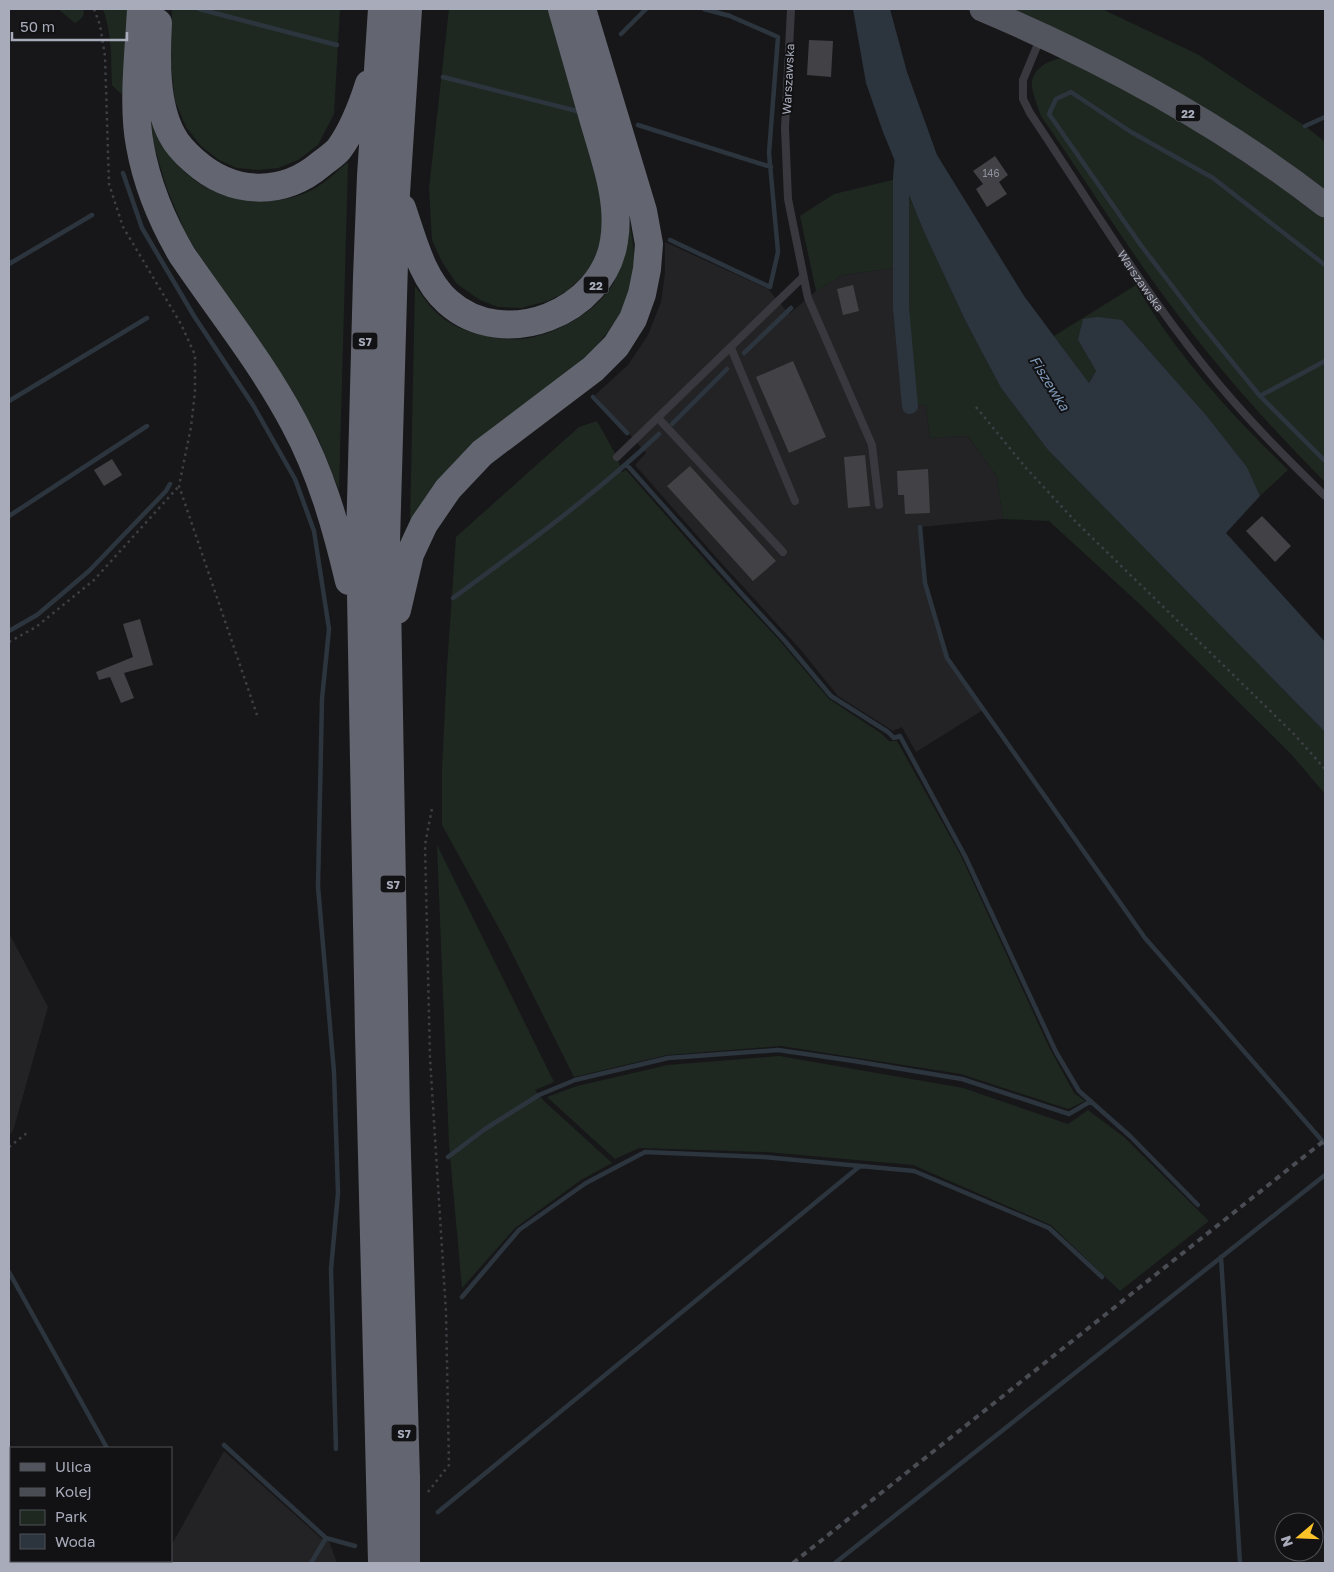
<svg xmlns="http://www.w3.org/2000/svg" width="1334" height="1572" viewBox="0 0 1334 1572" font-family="'Golos Text',sans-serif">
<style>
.built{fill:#232326}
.green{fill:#1e2820}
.water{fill:#2c353e}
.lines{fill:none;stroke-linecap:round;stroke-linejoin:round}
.stream{stroke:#2c353e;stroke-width:4.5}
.canal{stroke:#2c353e;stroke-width:16}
.building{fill:#414146}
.path{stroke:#3d3f45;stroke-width:2.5;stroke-dasharray:2.5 4;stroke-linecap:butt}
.lane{stroke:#38383e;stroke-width:8}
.primary{stroke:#53555e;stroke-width:25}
.highway{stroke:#636670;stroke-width:28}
.rail{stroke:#4a4c54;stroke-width:4;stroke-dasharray:6 5;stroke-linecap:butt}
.highway-bridge{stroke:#636670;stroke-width:28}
.labels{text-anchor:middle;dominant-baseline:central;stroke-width:4;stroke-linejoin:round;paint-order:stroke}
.number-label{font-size:10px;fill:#8e919d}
.shield{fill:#121214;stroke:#7b7e88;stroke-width:1}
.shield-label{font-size:11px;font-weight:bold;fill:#a8acba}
.street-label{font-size:12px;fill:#a8acba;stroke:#121214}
.water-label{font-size:14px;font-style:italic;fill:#7d98b7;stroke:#121214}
</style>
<rect width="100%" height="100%" fill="#171719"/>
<!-- built -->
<path class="built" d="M665,242L768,289L789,314L816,291L843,275L901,267V308L910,406L926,405L930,438L968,436L997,477L1003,519L920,527L925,583L946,658L983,710L916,752L902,727L893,731L838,696L800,649L715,556L635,465L646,453L595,395L628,365L648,335L661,302L665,273Z
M9,933L48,1007L13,1131L9,1135Z
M224,1451L322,1539L329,1541L337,1563H160L162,1561H171V1546Z"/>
<!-- green -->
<path class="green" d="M58,9H83C86,16 80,20 75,23Z
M103,9H128L125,86L121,94L112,85C111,61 112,32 103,9Z
M172,9H340L334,114L318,145L298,160L278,168L258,170L237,168L219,160L201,146L186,127L175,101L170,56Z
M449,9H549L596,170L604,209L602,241L590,269L567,291L548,301L521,308L498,307L480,300L457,284L442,262L432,240L429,188Z
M1000,9H1102L1199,55L1305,126L1325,142V194Z
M1063,58L1138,93L1325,215V482C1261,418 1202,350 1150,277C1112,224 1078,169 1041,116C1038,108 1035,100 1033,92C1027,72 1046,60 1063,58Z
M149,101C155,117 160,138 168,152C197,198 259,213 308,192C323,185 335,173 348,162L339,490L319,440L290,387L217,283L186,234L167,189L153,142Z
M901,178L924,232L966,322L1001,388L1048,450L1325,732V794L1291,754L1145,609L1049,521L1003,519L997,477L968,436L930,438L926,405L910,406L901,308V267L843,275L816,291L800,216L834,194Z
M625,200C632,232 639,265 630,298C628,303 623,309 620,314C588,368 529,397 482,436C452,461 429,490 410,524L415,286C427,302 434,314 452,324C468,334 503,341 522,339C554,336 599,311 614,282C621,268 627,250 628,234C629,223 626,211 625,200Z
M1136,285C1176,355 1231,414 1288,470L1260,496L1247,467L1206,415L1122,320L1078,340L1096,371L1089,383L1054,336Z
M597,421L617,457L622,472L626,470L721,578L779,640L829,699L882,734L889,741H897L961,856L1050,1049L1074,1093L1085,1101L1068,1109L961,1074L781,1046L667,1055L574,1077L506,941L442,825V771L447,667L456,537L579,427Z
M437,845L554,1082L535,1090L544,1101L612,1163L581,1180L515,1228L462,1288L449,1144Z
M779,1056L963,1088L1068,1124L1088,1110L1124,1137L1209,1221L1120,1291L1051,1225L913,1165L767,1152L639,1148L615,1159L547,1097L577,1086L668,1065Z"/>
<!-- water -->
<path class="water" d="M853,9H890L907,72L937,155L1024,296L1089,383L1096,371L1078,340L1083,319L1098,317L1122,320L1206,415L1247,467L1260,496L1226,533L1325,642V732L1048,450L1001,388L966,322L924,232L883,132L866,83Z"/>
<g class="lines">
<!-- stream -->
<path class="stream" d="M199,9L337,45
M621,34L646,9
M443,77L577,111
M638,125L771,167
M1305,126L1325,117
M123,173L142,228L194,316L253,405L295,479L314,531L329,629L322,699L318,887L334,1072L338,1193L331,1269L336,1449
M670,240L770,287L778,252L769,153L778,37L730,16L704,9
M9,264L92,215
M1325,265L1213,178L1131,132L1071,92L1056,99L1049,114L1140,244L1198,320L1260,396L1325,461
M744,353L791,308
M1260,396L1325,361
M593,397L627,433
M9,401L147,318
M672,424L727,369
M627,465L741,593L785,641L831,696L888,732L894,738L900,736L965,856L1056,1052L1079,1091L1130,1136L1198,1205
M9,516L147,426
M920,527L925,583L947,658L1145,938L1325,1144
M453,598C524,546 595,495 659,434
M9,631L37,615L89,571L166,491L170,484
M448,1157L485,1129L539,1095L575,1080L668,1058L778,1050L854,1061L962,1079L1069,1114L1091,1101
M1221,1257L1240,1563
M9,1272L107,1448
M462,1297L519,1230L586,1183L645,1152L764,1157L914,1171L1049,1228L1102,1277
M224,1445L326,1538L355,1546
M438,1512L860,1166
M311,1563L326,1538
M835,1563L1325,1175"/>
<!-- canal -->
<path class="canal" d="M903,156L901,178V308L910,406"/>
</g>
<!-- building -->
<path class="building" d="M809,40L833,41L831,77L807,75Z
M995,156L1008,175L999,182L1007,194L987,207L976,189L983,184L973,171Z
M853,285L859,311L843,315L837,289Z
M793,361L826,437L789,453L756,377Z
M865,455L870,506L848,508L844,457Z
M112,459L122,475L104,486L94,470Z
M690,466L776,561L753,581L667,486Z
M928,469L930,513L905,514L904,495H898L897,471Z
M1262,516L1291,546L1275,562L1246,531Z
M140,619L153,665L124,673L134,698L121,703L110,677L99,680L96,672L133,657L123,624Z"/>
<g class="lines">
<!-- path -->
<path class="path" d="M94,9L100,25L105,56L109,184L123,227L181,324L195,355V392L191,427L179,486L257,715
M976,407L1026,468L1076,522L1293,733L1325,769
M9,642L36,627L94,580L179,486
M9,1147L28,1132
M428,1492L449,1465L446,1312L430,1058L425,845L432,808"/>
<!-- lane -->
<g class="lane">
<path d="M791,9L785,128L788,199L808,298L872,445L879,505"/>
<path id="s1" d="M1040,39L1023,80V99L1030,113C1087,198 1140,286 1204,366C1241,413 1283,455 1325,496"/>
<path d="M731,348L795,501"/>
<path d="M658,418L783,552"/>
<path d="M617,457L803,277"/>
</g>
<!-- primary -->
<path class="primary" d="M982,9C1103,60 1221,124 1325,205"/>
<!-- highway -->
<path class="highway" d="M141,9C139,52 132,104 140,146C147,185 162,221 182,255C220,311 263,364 294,423C321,473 336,526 349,581
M158,23C156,57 155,104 172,135C177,145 186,154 194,161C232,195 282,197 321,164C327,159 334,155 339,149C353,130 362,106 369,84
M402,208C413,240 422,279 448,302C504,352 603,313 614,241C621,200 604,157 593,118C583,82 572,45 562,9
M397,610L410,554L424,524L448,489L482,453L593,369L616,346L633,319L642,294L647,269L649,244L643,211L582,9
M380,1479L369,1034L360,539L367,277L371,176L382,9
M406,1479L396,1118L386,541L396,193L408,9"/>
<!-- rail -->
<path class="rail" d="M793,1563L1325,1140"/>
<!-- highway-bridge -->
<path class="highway-bridge" d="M380,1479L382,1563
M406,1479V1563"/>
</g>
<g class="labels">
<!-- number labels -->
<g class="number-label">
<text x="991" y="173">146</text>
</g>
<!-- shield labels -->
<g class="shield">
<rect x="1175.5" y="104.5" width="25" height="17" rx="4"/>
<rect x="583.5" y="276.5" width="25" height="17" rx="4"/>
<rect x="352.5" y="332.5" width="25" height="17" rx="4"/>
<rect x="380.5" y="875.5" width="25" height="17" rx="4"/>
<rect x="391.5" y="1424.5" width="25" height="17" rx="4"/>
</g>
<g class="shield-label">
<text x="1188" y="113">22</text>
<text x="596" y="285">22</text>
<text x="365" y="341">S7</text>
<text x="393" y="884">S7</text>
<text x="404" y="1433">S7</text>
</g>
<!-- street labels -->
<g class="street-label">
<text transform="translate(788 79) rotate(-87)">Warszawska</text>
<text stroke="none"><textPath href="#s1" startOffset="280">Warszawska</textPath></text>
</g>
<!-- water labels -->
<g class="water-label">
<text transform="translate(1050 383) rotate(58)">Fiszewka</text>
</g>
</g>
<!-- border -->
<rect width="1334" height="1572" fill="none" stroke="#a8acba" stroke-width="20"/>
<!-- legend -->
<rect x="10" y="1447" width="162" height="115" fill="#121214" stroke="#4e5056"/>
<rect x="20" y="1463" width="25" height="8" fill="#53555e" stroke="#4e5056"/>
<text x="55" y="1472" font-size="15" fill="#a8acba">Ulica</text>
<rect x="20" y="1488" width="25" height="8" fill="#4a4c54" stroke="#4e5056"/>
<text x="55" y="1497" font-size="15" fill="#a8acba">Kolej</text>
<rect x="20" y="1510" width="25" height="15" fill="#1e2820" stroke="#4e5056"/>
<text x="55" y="1522" font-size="15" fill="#a8acba">Park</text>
<rect x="20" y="1534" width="25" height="15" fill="#2c353e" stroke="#4e5056"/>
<text x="55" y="1547" font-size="15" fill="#a8acba">Woda</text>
<!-- north arrow -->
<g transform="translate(1299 1537) rotate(251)"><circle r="24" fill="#121214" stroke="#4e5056"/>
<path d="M0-4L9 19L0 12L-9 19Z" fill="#fdc42a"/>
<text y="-8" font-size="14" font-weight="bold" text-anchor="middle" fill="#a8acba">N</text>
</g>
<!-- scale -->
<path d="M12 32v8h115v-8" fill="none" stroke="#a8acba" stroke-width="2.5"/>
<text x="20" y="32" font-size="15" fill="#a8acba" stroke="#121214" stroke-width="4" paint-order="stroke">50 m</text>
</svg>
